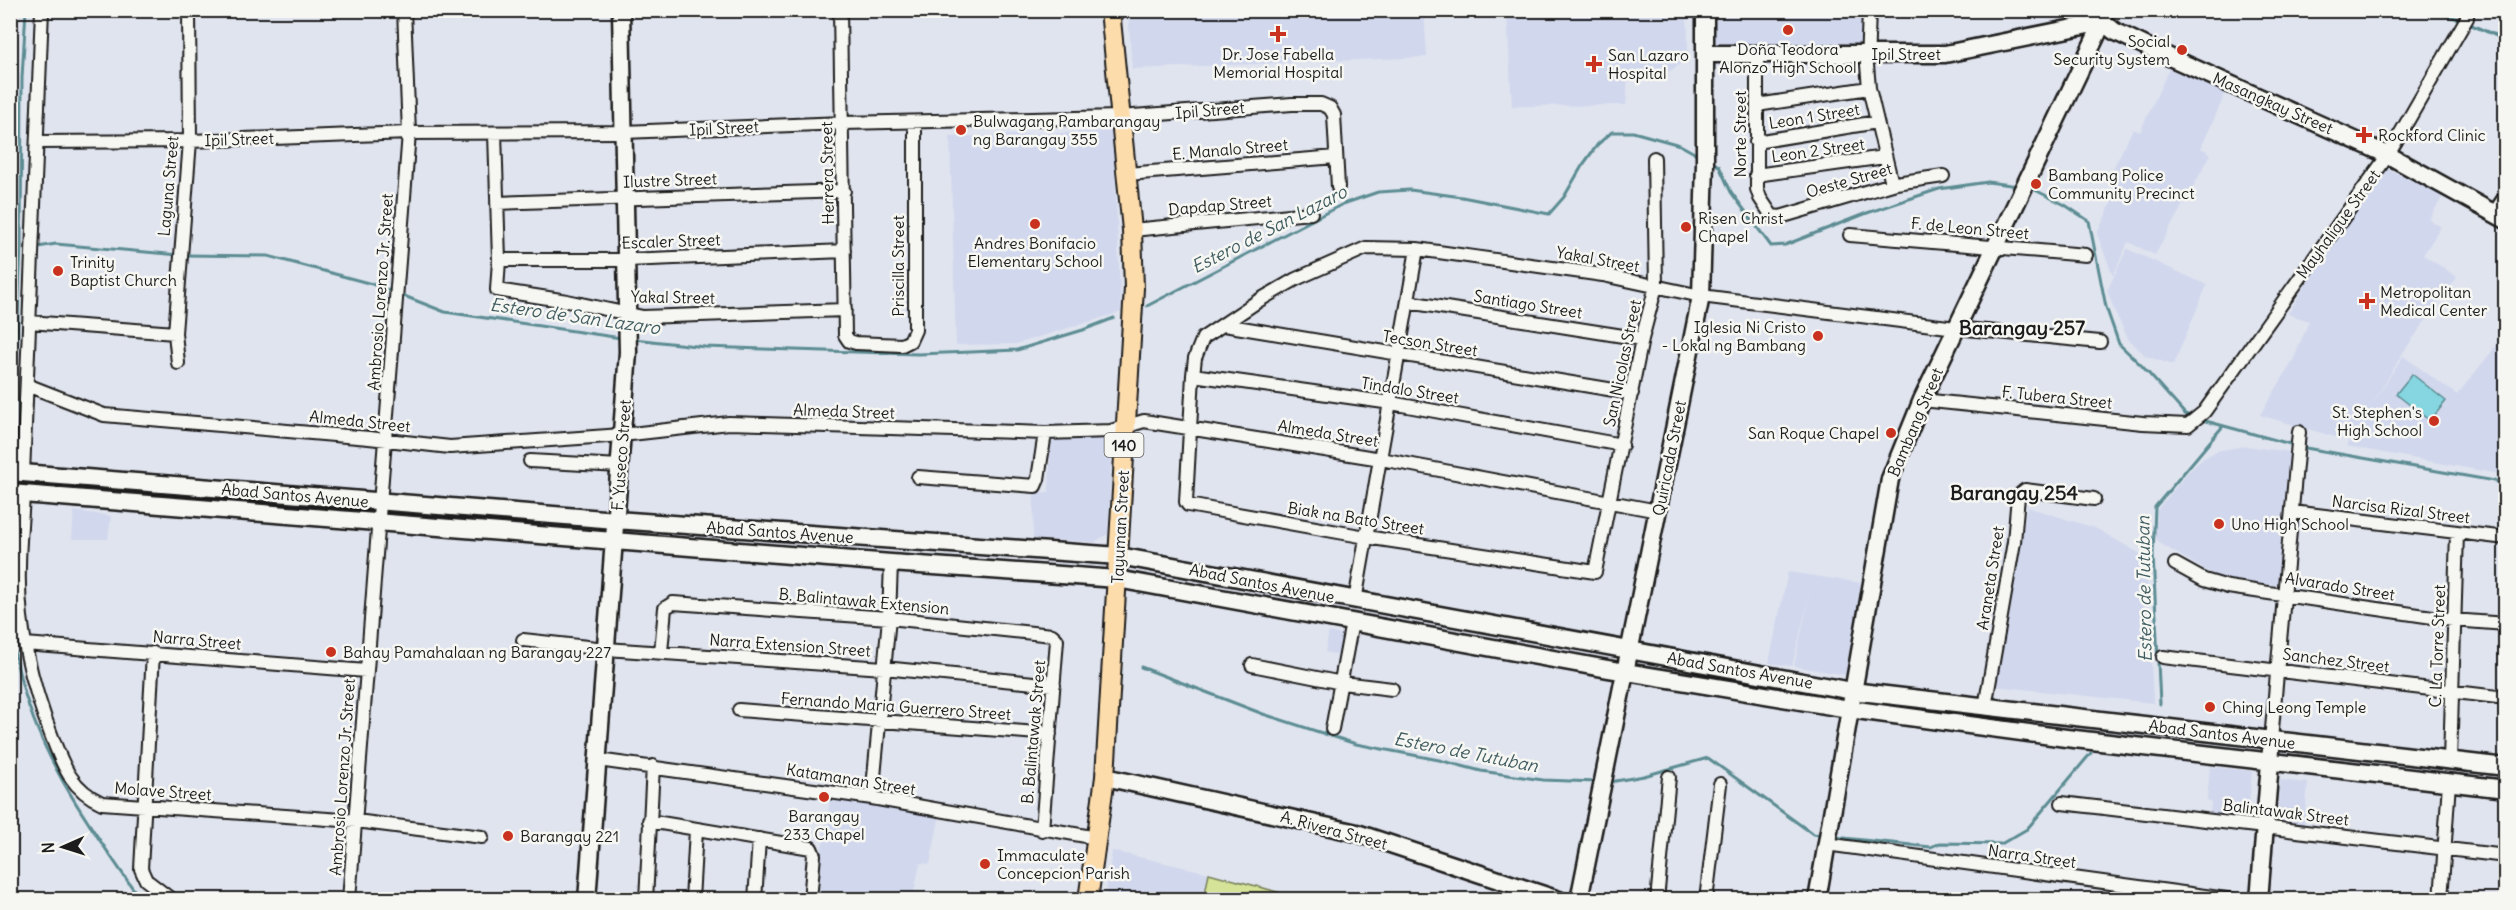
<svg xmlns="http://www.w3.org/2000/svg" width="2516" height="910" viewBox="0 0 2516 910" font-family="Delius,sans-serif">
<style>
.built{fill:#d1d7ed}
.green{fill:#d4e397;stroke:#78805a;stroke-width:1.5}
.water{fill:#85d6e0;stroke:#5b8c92;stroke-width:1.5}
.lines{fill:none;stroke-linecap:round;stroke-linejoin:round}
.stream{stroke:#5b8c92;stroke-width:3}
.street-casing{stroke:#1c1c1c;stroke-width:16}
.secondary-casing{stroke:#1c1c1c;stroke-width:21}
.primary-casing{stroke:#1c1c1c;stroke-width:22}
.street{stroke:#f6f6f2;stroke-width:12}
.secondary{stroke:#f6f6f2;stroke-width:16}
.primary{stroke:#fddcac;stroke-width:18}
.poi-dot{fill:#c8321e;stroke:#f6f6f2;stroke-width:2}
.labels{text-anchor:middle;dominant-baseline:central;stroke-width:5;stroke-linejoin:round;paint-order:stroke}
.shield{fill:#f6f6f2;stroke:#5d5d5c;stroke-width:1.5}
.shield-label{font-size:15px;font-weight:bold;fill:#1c1c1c}
.poi-label{font-size:16px;fill:#1c1c1c;stroke:#f6f6f2;text-anchor:start}
.street-label{font-size:16px;fill:#1c1c1c;stroke:#f6f6f2}
.water-label{font-size:18px;font-style:italic;fill:#415d61;stroke:#f6f6f2}
.quarter-label{font-size:20px;font-weight:bold;fill:#1c1c1c;stroke:#f6f6f2}
</style>
<rect width="100%" height="100%" fill="#e0e4ef"/>
<filter id="ink" filterUnits="userSpaceOnUse"><feTurbulence type="fractalNoise" baseFrequency=".0167" numOctaves="2"/><feDisplacementMap in="SourceGraphic" scale="12" xChannelSelector="R" yChannelSelector="G"/><feConvolveMatrix kernelMatrix="1 2 1 2 8 2 1 2 1" color-interpolation-filters="sRGB"/></filter>
<g filter="url(#ink)">
<!-- built -->
<path class="built" d="M1128,11H1424L1427,57L1132,69Z
M1507,11H1687L1688,58L1670,71L1628,76L1626,105L1512,106Z
M1716,11H1861V50L1716,53Z
M2169,69L2226,92L2201,148L2211,154L2155,255L2128,242L2113,276L2097,234L2118,189L2106,183L2133,129L2140,132Z
M1113,131L1121,312L1016,344L956,345L950,137Z
M2388,169L2443,196L2429,219L2441,227L2423,255L2457,277L2404,351L2369,410L2403,356L2457,395L2505,335V475L2346,446L2349,441L2260,415L2293,361L2309,321L2288,314L2312,274L2365,200L2374,192Z
M2127,249L2207,285L2173,365L2146,356L2129,340L2116,314L2107,291Z
M1051,437L1112,438L1108,534L1094,542L1033,539L1034,493L1049,492Z
M2245,446L2289,452L2277,585L2230,580L2217,577L2161,544L2155,537L2157,510L2189,471L2204,458L2217,451Z
M2027,507L2095,528L2146,557L2153,703L1995,686Z
M74,511L111,516L108,539H72Z
M1788,572L1861,583L1846,675L1794,666L1810,593L1792,666L1769,663Z
M1329,632L1347,636L1343,656L1325,652Z
M2210,767L2252,771L2248,815L2244,820L2210,816L2211,802L2207,801Z
M2280,780L2308,783L2304,825L2277,822Z
M831,795L940,814L930,864L920,863L914,892L957,899L816,900L818,872Z
M1112,851L1209,873L1204,899L1105,900Z"/>
<!-- green -->
<path class="green" d="M1209,873L1303,899H1204Z"/>
<!-- water -->
<path class="water" d="M2412,374L2446,401L2430,421L2396,394Z"/>
<g class="lines">
<!-- stream -->
<path class="stream" d="M2431,10L2461,20
M2467,23L2506,40
M1712,162L1719,166L1731,192L1771,246L1785,245L1867,213L1939,189L1988,182L2018,186
M2031,188L2065,205L2089,221L2106,307L2119,344L2142,366L2185,414L2193,417
M38,247L56,244L179,255
M186,255L268,256L372,284L393,292
M399,294L445,312L621,338
M1147,306L1343,204L1378,192L1410,190L1462,197L1549,214L1564,197L1582,166L1598,144L1612,132H1633L1680,145L1698,155
M634,339L705,347L918,354L971,352L1017,350L1083,330L1114,318
M2202,420L2294,445
M2300,447L2506,483
M12,456L21,246L22,78L26,10
M10,627C11,641 15,655 18,668C37,753 85,820 134,890L143,900
M1141,667L1263,714L1356,744L1439,760L1481,771L1543,780L1597,782
M2160,704L2153,554L2155,507L2223,426
M1610,782L1644,776L1708,758L1813,834L1821,835
M1834,837L1931,847L1940,843L2001,844L2027,829L2091,753"/>
<!-- street casing -->
<g class="street-casing">
<path id="street" d="M840,10L845,335L849,341L856,343L902,345L910,341L915,330V122
M1869,10L1867,65L1869,88L1892,184
M1757,55V189L1760,198L1772,216L1780,217L1896,183L1943,176
M1757,105L1869,88
M495,133L499,260L497,290L567,301L643,317L845,310
M37,142L190,141L409,133L624,132L843,123L1120,117L1292,104H1321L1330,108L1334,115L1338,187
M1756,142L1877,122
M1654,158L1656,286L1642,339L1595,572L1366,537L1188,505L1186,502L1193,375L1195,358L1203,338L1258,301L1296,279L1366,248L1417,249L1603,275L1701,296L1956,328L2100,342
M1127,174L1336,157
M1756,175L1885,157
M497,203L844,191
M1132,230L1311,213
M1850,235L2086,255
M499,260H627L844,251
M1408,302L1642,339
M29,322L175,333
M1224,325L1632,393
M178,363L175,333L190,141L189,10
M1193,375L1391,403L1622,445
M27,385L104,415L369,438L450,447L622,435L729,423L1045,433L1111,431L1144,421L1381,459L1658,511
M1922,400L2143,423L2188,425L2204,412L2388,155L2467,18V10
M530,461L620,466
M23,474L42,10
M918,477L1035,486L1038,479L1045,433
M23,494C22,519 19,543 19,567C17,626 31,683 52,737C63,766 72,790 102,803L356,821L482,837
M2292,512L2506,538
M2175,564L2204,580L2228,587L2453,620L2506,624
M1355,601L1417,249
M523,640L606,649L884,668L1054,685
M25,644L366,671
M661,652L665,608L673,603L889,618L1052,635L1057,640L1042,830
M153,653L141,869L146,880L172,900
M2163,657L2506,698
M1252,665L1342,683L1392,689
M1985,707L2014,542L2018,496L2025,490L2094,499
M739,710L1050,734
M1332,729L1352,622
M2271,740L2299,432
M598,760L872,798L1097,838
M2450,760L2457,533
M872,798L889,618L891,563
M2062,803L2506,856
M649,821L811,848L814,855L810,900
M1826,844L2234,900
M349,900L409,133L404,10
M646,900L653,766
M692,900L696,830
M755,900L759,839
M1657,900L1669,777
M1706,900L1720,784
M2441,900L2449,782"/>
</g>
<!-- secondary casing -->
<g class="secondary-casing">
<path id="secondary" d="M2103,22L2114,31L2156,51L2388,155L2506,220
M1706,54H1945L2103,22
M2496,214L2506,199
M10,472L616,520L1119,556L1852,691L2506,767
M10,493L891,563L1117,579L1608,669L1849,709L2066,738L2506,789
M1105,777L1357,833L1559,900
M587,900L628,352L621,10
M1579,900L1701,296L1705,163V10
M1817,900L1890,479L1922,400L2103,22L2102,10
M2259,900L2271,750"/>
</g>
<!-- primary casing -->
<g class="primary-casing">
<path id="primary" d="M1088,900L1105,777L1134,288L1132,230L1110,10"/>
</g>
<!-- street -->
<use href="#street" class="street"/>
<!-- secondary -->
<use href="#secondary" class="secondary"/>
<!-- primary -->
<use href="#primary" class="primary"/>
</g>
</g>
<!-- markers -->
<g class="poi-dot">
<circle cx="1788" cy="30" r="6"/>
<path d="M1275 25h6v6h6v6h-6v6h-6v-6h-6v-6h6z"/>
<circle cx="2182" cy="50" r="6"/>
<path d="M1591 55h6v6h6v6h-6v6h-6v-6h-6v-6h6z"/>
<circle cx="961" cy="130" r="6"/>
<path d="M2361 126h6v6h6v6h-6v6h-6v-6h-6v-6h6z"/>
<circle cx="2036" cy="184" r="6"/>
<circle cx="1035" cy="224" r="6"/>
<circle cx="1686" cy="227" r="6"/>
<circle cx="58" cy="271" r="6"/>
<path d="M2364 292h6v6h6v6h-6v6h-6v-6h-6v-6h6z"/>
<circle cx="1818" cy="336" r="6"/>
<circle cx="2434" cy="421" r="6"/>
<circle cx="1891" cy="433" r="6"/>
<circle cx="2219" cy="524" r="6"/>
<circle cx="331" cy="652" r="6"/>
<circle cx="2210" cy="707" r="6"/>
<circle cx="824" cy="797" r="6"/>
<circle cx="508" cy="836" r="6"/>
<circle cx="985" cy="864" r="6"/>
</g>
<g class="labels">
<!-- shield labels -->
<rect class="shield" x="1104.5" y="433" width="39" height="24" rx="4.5"/>
<g class="shield-label">
<text x="1124" y="445">140</text>
</g>
<!-- poi labels -->
<g class="poi-label">
<text x="2170" y="41" text-anchor="end">Social<tspan x="2170" dy="18">Security System</tspan></text>
<text x="1788" y="49" text-anchor="middle">Doña Teodora<tspan x="1788" dy="18">Alonzo High School</tspan></text>
<text x="1278" y="54" text-anchor="middle">Dr. Jose Fabella<tspan x="1278" dy="18">Memorial Hospital</tspan></text>
<text x="1608" y="55">San Lazaro<tspan x="1608" dy="18">Hospital</tspan></text>
<text x="973" y="121">Bulwagang Pambarangay<tspan x="973" dy="18">ng Barangay 355</tspan></text>
<text x="2378" y="135">Rockford Clinic</text>
<text x="2048" y="175">Bambang Police<tspan x="2048" dy="18">Community Precinct</tspan></text>
<text x="1698" y="218">Risen Christ<tspan x="1698" dy="18">Chapel</tspan></text>
<text x="1035" y="243" text-anchor="middle">Andres Bonifacio<tspan x="1035" dy="18">Elementary School</tspan></text>
<text x="70" y="262">Trinity<tspan x="70" dy="18">Baptist Church</tspan></text>
<text x="2380" y="292">Metropolitan<tspan x="2380" dy="18">Medical Center</tspan></text>
<text x="1806" y="327" text-anchor="end">Iglesia Ni Cristo<tspan x="1806" dy="18">- Lokal ng Bambang</tspan></text>
<text x="2422" y="412" text-anchor="end">St. Stephen's<tspan x="2422" dy="18">High School</tspan></text>
<text x="1879" y="433" text-anchor="end">San Roque Chapel</text>
<text x="2231" y="524">Uno High School</text>
<text x="343" y="652">Bahay Pamahalaan ng Barangay 227</text>
<text x="2222" y="707">Ching Leong Temple</text>
<text x="824" y="816" text-anchor="middle">Barangay<tspan x="824" dy="18">233 Chapel</tspan></text>
<text x="520" y="836">Barangay 221</text>
<text x="997" y="855">Immaculate<tspan x="997" dy="18">Concepcion Parish</tspan></text>
</g>
<!-- street labels -->
<g class="street-label">
<text x="1906" y="54">Ipil Street</text>
<text transform="translate(2273 103) rotate(24)">Masangkay Street</text>
<text transform="translate(1210 110) rotate(-5)">Ipil Street</text>
<text transform="translate(1814 116) rotate(-9)">Leon 1 Street</text>
<text transform="translate(724 128) rotate(-3)">Ipil Street</text>
<text transform="translate(1740 134) rotate(-90)">Norte Street</text>
<text transform="translate(239 139) rotate(-2)">Ipil Street</text>
<text transform="translate(1230 149) rotate(-5)">E. Manalo Street</text>
<text transform="translate(1818 150) rotate(-8)">Leon 2 Street</text>
<text transform="translate(827 173) rotate(-91)">Herrera Street</text>
<text transform="translate(670 180) rotate(-2)">Ilustre Street</text>
<text transform="translate(1849 180) rotate(-16)">Oeste Street</text>
<text transform="translate(168 186) rotate(-85)">Laguna Street</text>
<text transform="translate(1220 205) rotate(-5)">Dapdap Street</text>
<text transform="translate(2338 224) rotate(-54)">Mayhaligue Street</text>
<text transform="translate(1970 228) rotate(5)">F. de Leon Street</text>
<text transform="translate(671 241) rotate(-2)">Escaler Street</text>
<text transform="translate(1598 259) rotate(10)">Yakal Street</text>
<text transform="translate(898 266) rotate(-90)">Priscilla Street</text>
<text transform="translate(380 292) rotate(-86)">Ambrosio Lorenzo Jr. Street</text>
<text transform="translate(673 297) rotate(1)">Yakal Street</text>
<text transform="translate(1528 304) rotate(9)">Santiago Street</text>
<text transform="translate(1430 343) rotate(9)">Tecson Street</text>
<text transform="translate(1622 363) rotate(-78)">San Nicolas Street</text>
<text transform="translate(1410 390) rotate(9)">Tindalo Street</text>
<text transform="translate(2057 397) rotate(6)">F. Tubera Street</text>
<text transform="translate(844 411) rotate(2)">Almeda Street</text>
<text transform="translate(360 421) rotate(6)">Almeda Street</text>
<text transform="translate(1915 422) rotate(-67)">Bambang Street</text>
<text transform="translate(1328 433) rotate(9)">Almeda Street</text>
<text transform="translate(621 455) rotate(-86)">F. Yuseco Street</text>
<text transform="translate(1669 458) rotate(-79)">Quiricada Street</text>
<text transform="translate(295 495) rotate(5)">Abad Santos Avenue</text>
<text transform="translate(2401 509) rotate(7)">Narcisa Rizal Street</text>
<text transform="translate(1356 518) rotate(9)">Biak na Bato Street</text>
<text transform="translate(1120 527) rotate(-87)">Tayuman Street</text>
<text transform="translate(780 532) rotate(4)">Abad Santos Avenue</text>
<text transform="translate(1990 578) rotate(-81)">Araneta Street</text>
<text transform="translate(1262 583) rotate(11)">Abad Santos Avenue</text>
<text transform="translate(2340 586) rotate(9)">Alvarado Street</text>
<text transform="translate(864 601) rotate(5)">B. Balintawak Extension</text>
<text transform="translate(197 640) rotate(5)">Narra Street</text>
<text transform="translate(790 645) rotate(4)">Narra Extension Street</text>
<text transform="translate(2437 646) rotate(-88)">C. La Torre Street</text>
<text transform="translate(2336 660) rotate(7)">Sanchez Street</text>
<text transform="translate(1740 670) rotate(10)">Abad Santos Avenue</text>
<text transform="translate(896 706) rotate(4)">Fernando Maria Guerrero Street</text>
<text transform="translate(1033 732) rotate(-85)">B. Balintawak Street</text>
<text transform="translate(2222 734) rotate(7)">Abad Santos Avenue</text>
<text transform="translate(342 777) rotate(-86)">Ambrosio Lorenzo Jr. Street</text>
<text transform="translate(851 779) rotate(9)">Katamanan Street</text>
<text transform="translate(163 791) rotate(4)">Molave Street</text>
<text transform="translate(2286 812) rotate(7)">Balintawak Street</text>
<text transform="translate(1334 830) rotate(15)">A. Rivera Street</text>
<text transform="translate(2032 856) rotate(8)">Narra Street</text>
</g>
<!-- water labels -->
<g class="water-label">
<text transform="translate(1269 229) rotate(-27)">Estero de San Lazaro</text>
<text transform="translate(575 316) rotate(8)">Estero de San Lazaro</text>
<text transform="translate(2144 589) rotate(-91)">Estero de Tutuban</text>
<text transform="translate(1466 752) rotate(11)">Estero de Tutuban</text>
</g>
<!-- quarter labels -->
<g class="quarter-label">
<text x="2022" y="327">Barangay 257</text>
<text x="2014" y="492">Barangay 254</text>
</g>
</g>
<!-- margin -->
<rect width="2516" height="910" fill="none" stroke="#f6f6f2" stroke-width="36"/>
<rect x="18" y="18" width="2480" height="874" fill="none" stroke="#1c1c1c" stroke-width="2" filter="url(#ink)"/>
<!-- north arrow -->
<g transform="translate(63 847) rotate(267)" stroke="#f6f6f2" stroke-width="4.5" paint-order="stroke">
<path d="M0-4.5L10 22L0 15L-10 22Z" fill="#1c1c1c"/>
<text y="-9" font-size="16" font-weight="bold" text-anchor="middle" fill="#1c1c1c">N</text>
</g>
</svg>
